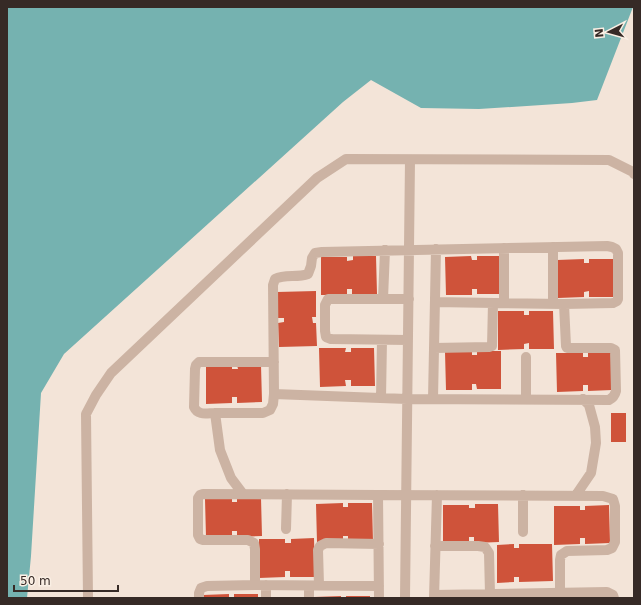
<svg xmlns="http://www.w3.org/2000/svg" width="641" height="605" viewBox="0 0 641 605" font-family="'DejaVu Sans',sans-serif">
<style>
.water{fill:#75b2b0}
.building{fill:#cf533a}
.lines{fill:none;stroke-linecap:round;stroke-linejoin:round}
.street{stroke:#ccb3a3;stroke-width:10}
</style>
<rect width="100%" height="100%" fill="#f3e4d8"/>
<!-- water -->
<path class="water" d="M7,7H633L597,100L572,103L479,109L421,108L371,80L343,102L64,354L41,393L31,556L27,598H7Z"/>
<!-- building -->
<path class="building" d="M353,256H376L377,294L352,295V289H347V295H321V257H347V261L353,260Z
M471,256L472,260H477V256H501V294H477V289H472V295H446L445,257Z
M584,259V263H589V259H613L614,297H589V291L584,292V297L558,298L557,260Z
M316,291V317H312L313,323H316L317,346L279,347L278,323L284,322V318H278L277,292Z
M498,311H524V315H529V311H553L554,349H529V343L524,344V349L498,350Z
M319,348H346L345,352H351V348H374L375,386H351V380H345L346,386L320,387Z
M472,351V355H477V351H501V389H477L476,384H472V390H446L445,352Z
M612,352V390L588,391V385H583V391L557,392L556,353H583V357H588V353Z
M206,365H232V369H238L237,365H261L262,402L237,403V397H232V403L206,404Z
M611,413H626V442H611Z
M232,498V502H237V498H261L262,536L237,537V531H232V537H206L205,499Z
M343,503V507H348V503H372L373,541L348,542V536H343V542H317L316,504Z
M475,504H498L499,542L474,543V537H469V543H443V505H469V508H475Z
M609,505L610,543L585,544V538H580V544L554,545V506H580V510H585V506Z
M314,538L315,577H290V571H285V577L259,578V539H285V543H291V539Z
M514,544V548H519V544H552L553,581L519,582V577H514V582L497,583V545Z
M229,594V598H203V595Z
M234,594H258V598H234Z
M341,596V598H314V597Z
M346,596H370V598H346Z"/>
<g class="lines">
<!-- street -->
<path class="street" d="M504,248V303
M383,299L385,250
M435,302L564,304
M553,304V247
M408,340L331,339L326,337L325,331V305L328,299H409
M434,348L489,347L492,346L493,303
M526,357V399
M381,398L382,340
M433,399L436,249
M215,413C207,413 198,416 194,407L195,369L196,365L199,362H274
M243,494L231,478L220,450L215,413H263L270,410L273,404L274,394L407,399L609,400C613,398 615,395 616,391L615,350L611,348H567L566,346L564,304L613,303L617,301L618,299V253L616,249L612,247L607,246L322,252L315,253L312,258L311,266L308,274C297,278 285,274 275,279L273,285L274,394
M378,495L379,598
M523,495V532
M576,495L591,473L596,443L595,427L589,405L583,399
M286,529L287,494
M435,546H478L485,547L489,553L490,594
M255,585L379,586
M319,585L318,550L320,546L326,543L379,544
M434,595L607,592L613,595L614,598
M88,598L86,414L96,395L111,373L317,178L346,159L609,160L633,172L634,174
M199,598V593L201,588L207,586L255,585V549L254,543L248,540H203L200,539L198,535V498L200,495L203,494L378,495L603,496L613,499L615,506V542L612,548L607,550L567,551L561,555L560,560V593
M266,598V585
M309,598V586
M405,598L410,160
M434,598L437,495"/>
</g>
<!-- border -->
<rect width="641" height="605" fill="none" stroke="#362a26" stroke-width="16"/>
<!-- north arrow -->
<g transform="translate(609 32) rotate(264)" stroke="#faefe4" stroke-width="3" paint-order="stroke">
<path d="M0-3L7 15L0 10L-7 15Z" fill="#362a26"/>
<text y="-6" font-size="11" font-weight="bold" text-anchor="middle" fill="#362a26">N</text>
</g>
<!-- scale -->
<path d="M14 585v6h104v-6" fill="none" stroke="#362a26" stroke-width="2"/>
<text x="20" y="585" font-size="12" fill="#362a26" stroke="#faefe4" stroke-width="3" paint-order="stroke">50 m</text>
</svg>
